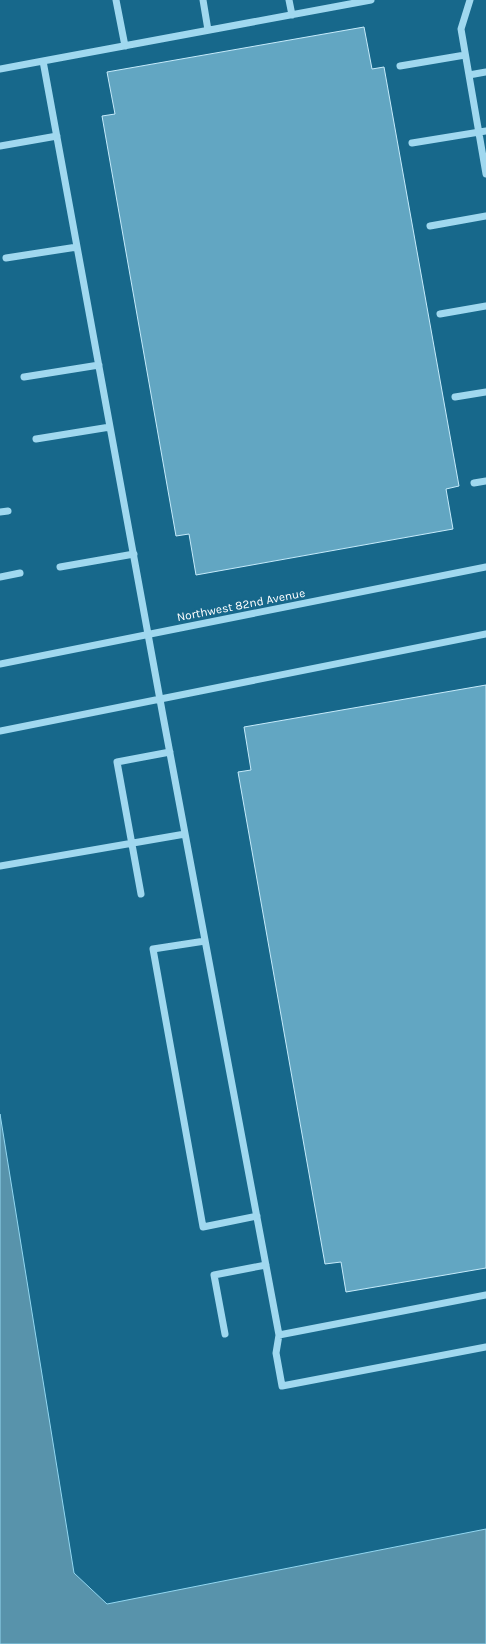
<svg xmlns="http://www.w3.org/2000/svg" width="486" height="1644" viewBox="0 0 486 1644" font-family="Karla,sans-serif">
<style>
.water{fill:#5893ab;stroke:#92d7f1}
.building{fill:#62a6c2;stroke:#c6ebfb}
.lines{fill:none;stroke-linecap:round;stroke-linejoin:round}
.minor{stroke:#a0d8ef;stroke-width:7}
.labels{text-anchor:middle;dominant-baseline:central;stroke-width:4;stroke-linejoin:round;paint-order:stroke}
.street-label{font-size:12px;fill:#fff;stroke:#17688b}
</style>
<rect width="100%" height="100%" fill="#17688b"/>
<!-- water -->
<path class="water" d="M0,1114L74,1573L107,1604L486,1529V1644H0Z"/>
<!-- building -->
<path class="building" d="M364,27L372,69L384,67L459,486L446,489L453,529L196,575L189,534L176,536L102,116L115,114L107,72Z
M486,685V1268L346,1292L341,1262L325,1264L238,772L251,770L244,727Z"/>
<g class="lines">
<!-- minor -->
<path class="minor" d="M116,0L125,46
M203,0L208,30
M289,0L292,15
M371,0L43,61L163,716L279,1335L486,1295
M470,0L461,29L486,174
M400,66L465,55
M0,69L43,61
M469,75L486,72
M412,143L486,131
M0,146L57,136
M430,226L486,216
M6,258L77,247
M440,314L486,306
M24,377L99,365
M455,397L486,392
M36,439L110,427
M474,483L486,481
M0,512L8,511
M60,567L134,554
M0,577L20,573
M0,664L486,567
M0,731L486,634
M0,866L185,834
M141,894L117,762L170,752
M205,941L153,949L203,1227L257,1216
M225,1334L214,1275L266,1265
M279,1335L276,1353L282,1386L486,1347"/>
</g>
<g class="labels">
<!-- street labels -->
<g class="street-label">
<text transform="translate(241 605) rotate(-11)">Northwest 82nd Avenue</text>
</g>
</g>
</svg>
